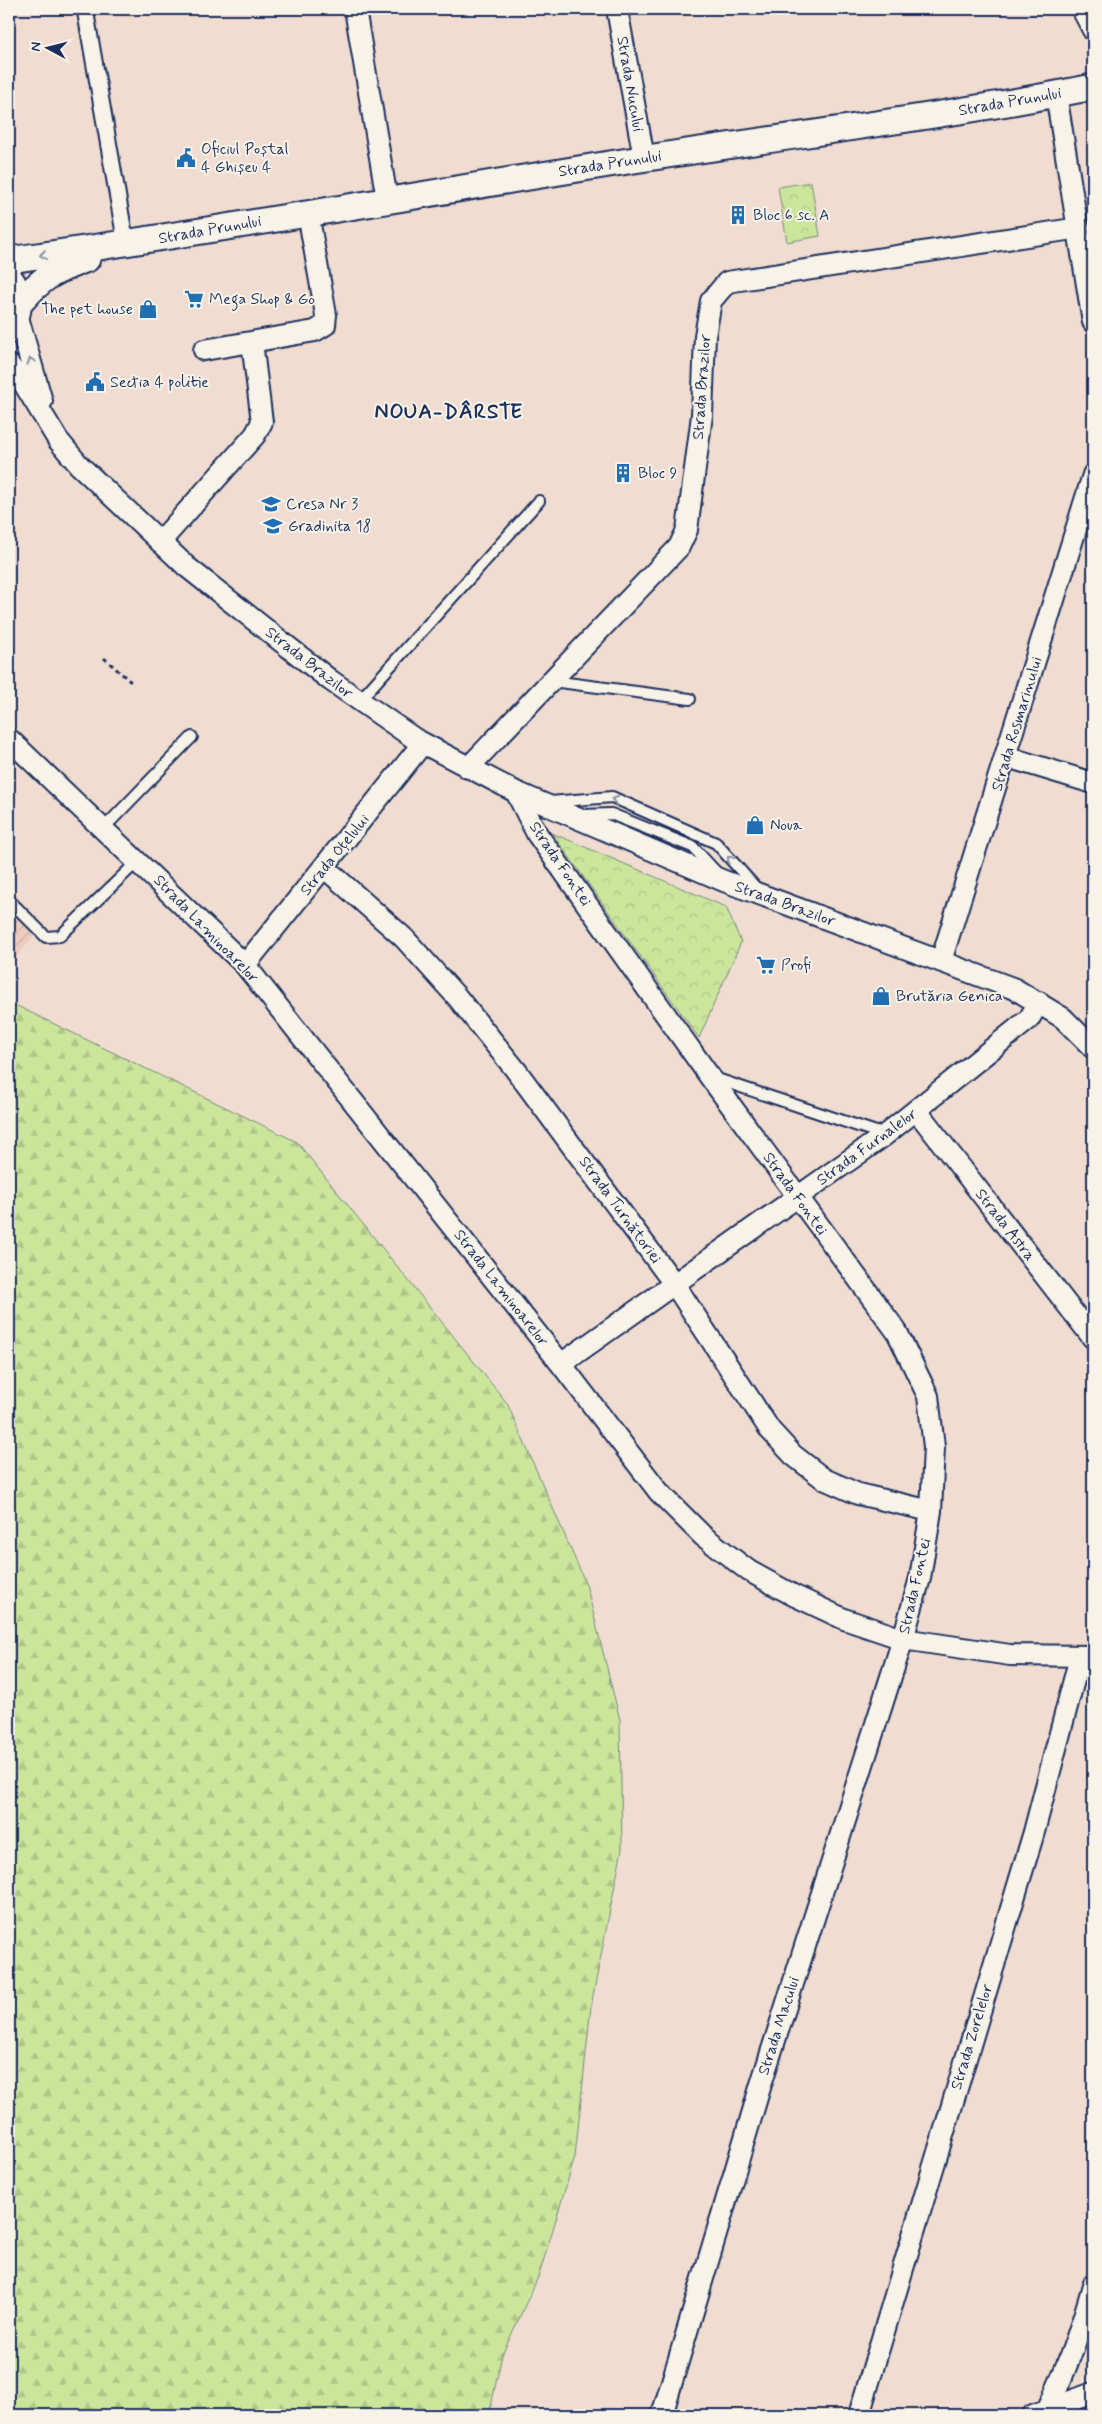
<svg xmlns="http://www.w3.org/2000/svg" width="1102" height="2424" viewBox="0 0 1102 2424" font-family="Mynerve,sans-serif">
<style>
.industrial{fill:url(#industrial-furrows)}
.forest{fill:url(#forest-firs);stroke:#738a7c}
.park{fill:url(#park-crowns);stroke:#738a7c}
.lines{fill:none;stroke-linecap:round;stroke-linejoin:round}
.service-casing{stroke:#1b2f5e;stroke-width:14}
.pedestrian-casing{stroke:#1b2f5e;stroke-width:19}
.minor-casing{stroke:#1b2f5e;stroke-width:24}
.tertiary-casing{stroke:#1b2f5e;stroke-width:29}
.path{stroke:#1b2f5e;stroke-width:3;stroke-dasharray:4 4;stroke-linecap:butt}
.service{stroke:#f7f3e8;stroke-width:10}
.pedestrian{stroke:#f7f3e8;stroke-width:15}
.minor{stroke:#f7f3e8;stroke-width:20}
.tertiary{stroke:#f7f3e8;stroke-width:25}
.oneway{stroke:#8991a3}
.labels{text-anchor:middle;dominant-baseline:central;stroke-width:4;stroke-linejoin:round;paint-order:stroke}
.street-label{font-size:16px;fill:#1b2f5e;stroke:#f7f3e8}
.poi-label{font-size:16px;fill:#1b2f5e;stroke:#f7f3e8;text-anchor:start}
.district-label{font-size:21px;font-weight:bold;letter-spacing:1px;fill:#1b2f5e;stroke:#f7f3e8}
</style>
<defs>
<pattern id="industrial-furrows" width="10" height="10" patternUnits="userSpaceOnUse" patternTransform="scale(1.25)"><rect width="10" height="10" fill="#ebccbf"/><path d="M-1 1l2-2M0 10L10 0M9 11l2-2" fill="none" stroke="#c9b0a7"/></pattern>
<pattern id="forest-firs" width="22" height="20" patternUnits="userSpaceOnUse" patternTransform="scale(1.25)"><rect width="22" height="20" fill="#cbe59b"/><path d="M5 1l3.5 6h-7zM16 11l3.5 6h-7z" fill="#aec588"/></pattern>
<pattern id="park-crowns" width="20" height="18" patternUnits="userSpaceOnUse" patternTransform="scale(1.25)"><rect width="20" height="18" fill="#cbe59b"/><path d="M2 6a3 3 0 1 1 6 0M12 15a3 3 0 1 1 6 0" fill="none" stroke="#aec588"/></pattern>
</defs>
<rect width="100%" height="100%" fill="#f0dcd0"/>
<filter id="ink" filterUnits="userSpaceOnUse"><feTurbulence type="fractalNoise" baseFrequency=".02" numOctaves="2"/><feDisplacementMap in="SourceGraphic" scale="10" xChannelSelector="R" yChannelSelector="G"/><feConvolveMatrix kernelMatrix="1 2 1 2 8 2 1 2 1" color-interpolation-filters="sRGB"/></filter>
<g filter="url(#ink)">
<!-- industrial -->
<path class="industrial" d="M9,911L35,935L9,965Z"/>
<!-- forest -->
<path class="forest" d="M9,1002L297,1142L507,1403L586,1584L620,1720L622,1849L591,2006L575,2157L539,2275L502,2355L489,2415H9Z"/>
<!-- park -->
<path class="park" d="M811,182L820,236L787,242L778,187Z
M552,833L726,907L741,942L699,1038Z"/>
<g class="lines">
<!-- service casing -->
<g class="service-casing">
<path id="service" d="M552,681L690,699
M359,701L539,501
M550,802L612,797L716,843L757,889
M583,815L611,814L693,847L716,872
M104,828L192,737
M9,900L46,937L60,936L138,861
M714,1078L885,1135"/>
</g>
<!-- pedestrian casing -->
<g class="pedestrian-casing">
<path id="pedestrian" d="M85,9L126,244"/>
</g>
<!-- minor casing -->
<g class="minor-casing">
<path id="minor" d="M355,9L387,199
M617,9L644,158
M1082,9L1093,30
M1056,94L1093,322
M17,314L42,401
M204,350L315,331L325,325L326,315L308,213
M9,365L24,384L58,440L79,465L187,567L330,680L415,739L516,792L724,881L1015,989L1063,1018L1093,1048
M160,542L255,435L262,422L252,342
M9,739L245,965L561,1364L659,1492L703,1536L749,1571L793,1595L844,1619L903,1639L1010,1655L1093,1656
M1007,757L1093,783
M468,768L679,547L687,530L702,415L705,336L711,301L727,282L1079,228
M516,792L537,834L710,1077L897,1332L928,1396L934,1447L931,1511L920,1578L903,1639L762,2081L662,2415
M325,868L404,938L457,997L515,1069L675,1285L770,1430L793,1455L824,1479L858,1494L931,1511
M941,961L1093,475
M245,965L423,743
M917,1111L1093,1338
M561,1364L885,1135L1029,1019L1039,1002
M1047,2410C1067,2369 1081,2329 1093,2285
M859,2415L1034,1832L1080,1657
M1033,2415L1093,2393"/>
</g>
<!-- tertiary casing -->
<g class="tertiary-casing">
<path id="tertiary" d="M9,260C220,231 430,192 641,159C792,135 943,117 1093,87
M9,277C21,292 22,314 9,330
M19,304C42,277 54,271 87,259"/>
</g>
<!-- path -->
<path class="path" d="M104,658L132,683"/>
<!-- service -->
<use href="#service" class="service"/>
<!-- pedestrian -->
<use href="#pedestrian" class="pedestrian"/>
<!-- minor -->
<use href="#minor" class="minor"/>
<!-- tertiary -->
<use href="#tertiary" class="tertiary"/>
</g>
<!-- one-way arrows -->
<defs><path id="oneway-chevron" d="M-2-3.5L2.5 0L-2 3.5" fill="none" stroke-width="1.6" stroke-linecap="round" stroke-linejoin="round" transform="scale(1.25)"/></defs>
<g class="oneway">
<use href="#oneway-chevron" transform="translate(43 255) rotate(172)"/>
<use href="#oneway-chevron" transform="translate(31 361) rotate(-106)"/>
<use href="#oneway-chevron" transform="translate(615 800) rotate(-164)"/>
<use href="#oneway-chevron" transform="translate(730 859) rotate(-131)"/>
</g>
</g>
<!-- icons -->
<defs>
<g id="civic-bare" transform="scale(1.5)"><path d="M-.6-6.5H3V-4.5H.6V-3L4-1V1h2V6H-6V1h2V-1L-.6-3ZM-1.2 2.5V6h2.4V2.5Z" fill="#1f6fb2" stroke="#f7f3e8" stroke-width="2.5" paint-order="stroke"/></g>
<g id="building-bare" transform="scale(1.5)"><path d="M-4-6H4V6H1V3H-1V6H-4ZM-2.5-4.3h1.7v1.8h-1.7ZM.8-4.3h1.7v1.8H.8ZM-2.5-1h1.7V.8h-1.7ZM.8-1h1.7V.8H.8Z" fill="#1f6fb2" stroke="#f7f3e8" stroke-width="2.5" paint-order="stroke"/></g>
<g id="supermarket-bare" transform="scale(1.5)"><path d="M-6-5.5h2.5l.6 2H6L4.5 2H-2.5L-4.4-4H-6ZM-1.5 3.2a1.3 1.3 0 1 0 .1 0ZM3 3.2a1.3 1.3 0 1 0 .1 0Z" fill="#1f6fb2" stroke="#f7f3e8" stroke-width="2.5" paint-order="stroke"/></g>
<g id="shop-bare" transform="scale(1.5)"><path d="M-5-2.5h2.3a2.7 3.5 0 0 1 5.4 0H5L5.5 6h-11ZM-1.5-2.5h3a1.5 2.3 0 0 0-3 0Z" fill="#1f6fb2" stroke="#f7f3e8" stroke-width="2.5" paint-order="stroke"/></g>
<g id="school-bare" transform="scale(1.5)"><path d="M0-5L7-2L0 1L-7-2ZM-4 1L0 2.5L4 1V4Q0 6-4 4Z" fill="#1f6fb2" stroke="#f7f3e8" stroke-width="2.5" paint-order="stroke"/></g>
</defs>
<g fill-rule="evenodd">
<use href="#civic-bare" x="186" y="158"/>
<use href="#building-bare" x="738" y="215"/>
<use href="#supermarket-bare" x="194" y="299"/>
<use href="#shop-bare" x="148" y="309"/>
<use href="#civic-bare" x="95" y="382"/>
<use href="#building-bare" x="623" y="473"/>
<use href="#school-bare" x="271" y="504"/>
<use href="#school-bare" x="273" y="526"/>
<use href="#shop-bare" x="755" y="825"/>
<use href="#supermarket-bare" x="766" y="965"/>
<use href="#shop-bare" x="881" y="996"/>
</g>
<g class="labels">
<!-- street labels -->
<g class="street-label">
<text transform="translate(630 84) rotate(80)">Strada Nucului</text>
<text transform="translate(1010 102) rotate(-10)">Strada Prunului</text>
<text transform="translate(610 164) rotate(-9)">Strada Prunului</text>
<text transform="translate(210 230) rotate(-10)">Strada Prunului</text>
<text transform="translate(702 387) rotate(-86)">Strada Brazilor</text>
<text transform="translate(309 663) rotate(38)">Strada Brazilor</text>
<text transform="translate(1017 724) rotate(-73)">Strada Rosmarinului</text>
<text transform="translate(335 855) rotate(-51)">Strada Oțelului</text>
<text transform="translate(560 864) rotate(56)">Strada Fontei</text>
<text transform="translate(785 904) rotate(20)">Strada Brazilor</text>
<text transform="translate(206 929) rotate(46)">Strada Laminoarelor</text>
<text transform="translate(867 1147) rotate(-36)">Strada Furnalelor</text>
<text transform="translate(795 1194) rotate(54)">Strada Fontei</text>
<text transform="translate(620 1210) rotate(54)">Strada Turnătoriei</text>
<text transform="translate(1005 1225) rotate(52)">Strada Astra</text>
<text transform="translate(501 1288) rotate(52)">Strada Laminoarelor</text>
<text transform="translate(915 1586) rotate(-77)">Strada Fontei</text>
<text transform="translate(779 2026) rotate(-72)">Strada Macului</text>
<text transform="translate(972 2037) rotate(-73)">Strada Zorelelor</text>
</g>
<!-- poi labels -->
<g class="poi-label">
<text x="201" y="149">Oficiul Poștal<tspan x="201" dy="18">4 Ghișeu 4</tspan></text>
<text x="753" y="215">Bloc 6 sc. A</text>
<text x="209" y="299">Mega Shop &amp; Go</text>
<text x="133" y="309" text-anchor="end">The pet house</text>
<text x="110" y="382">Sectia 4 politie</text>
<text x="638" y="473">Bloc 9</text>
<text x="286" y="504">Cresa Nr 3</text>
<text x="288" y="526">Gradinita 18</text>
<text x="770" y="825">Noua</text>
<text x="781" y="965">Profi</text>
<text x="896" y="996">Brutăria Genica</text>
</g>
<!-- district labels -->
<g class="district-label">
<text x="449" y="412">NOUA-DÂRSTE</text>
</g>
</g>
<!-- margin -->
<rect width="1102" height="2424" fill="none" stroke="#f7f3e8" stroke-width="30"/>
<rect x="15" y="15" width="1072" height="2394" fill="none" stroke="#1b2f5e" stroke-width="2" filter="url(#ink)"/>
<!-- north arrow -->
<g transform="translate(48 48) rotate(277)" stroke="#f7f3e8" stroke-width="4" paint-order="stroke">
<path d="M0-4L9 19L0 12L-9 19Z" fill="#1b2f5e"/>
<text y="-8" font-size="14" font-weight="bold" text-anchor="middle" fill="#1b2f5e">N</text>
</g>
</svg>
